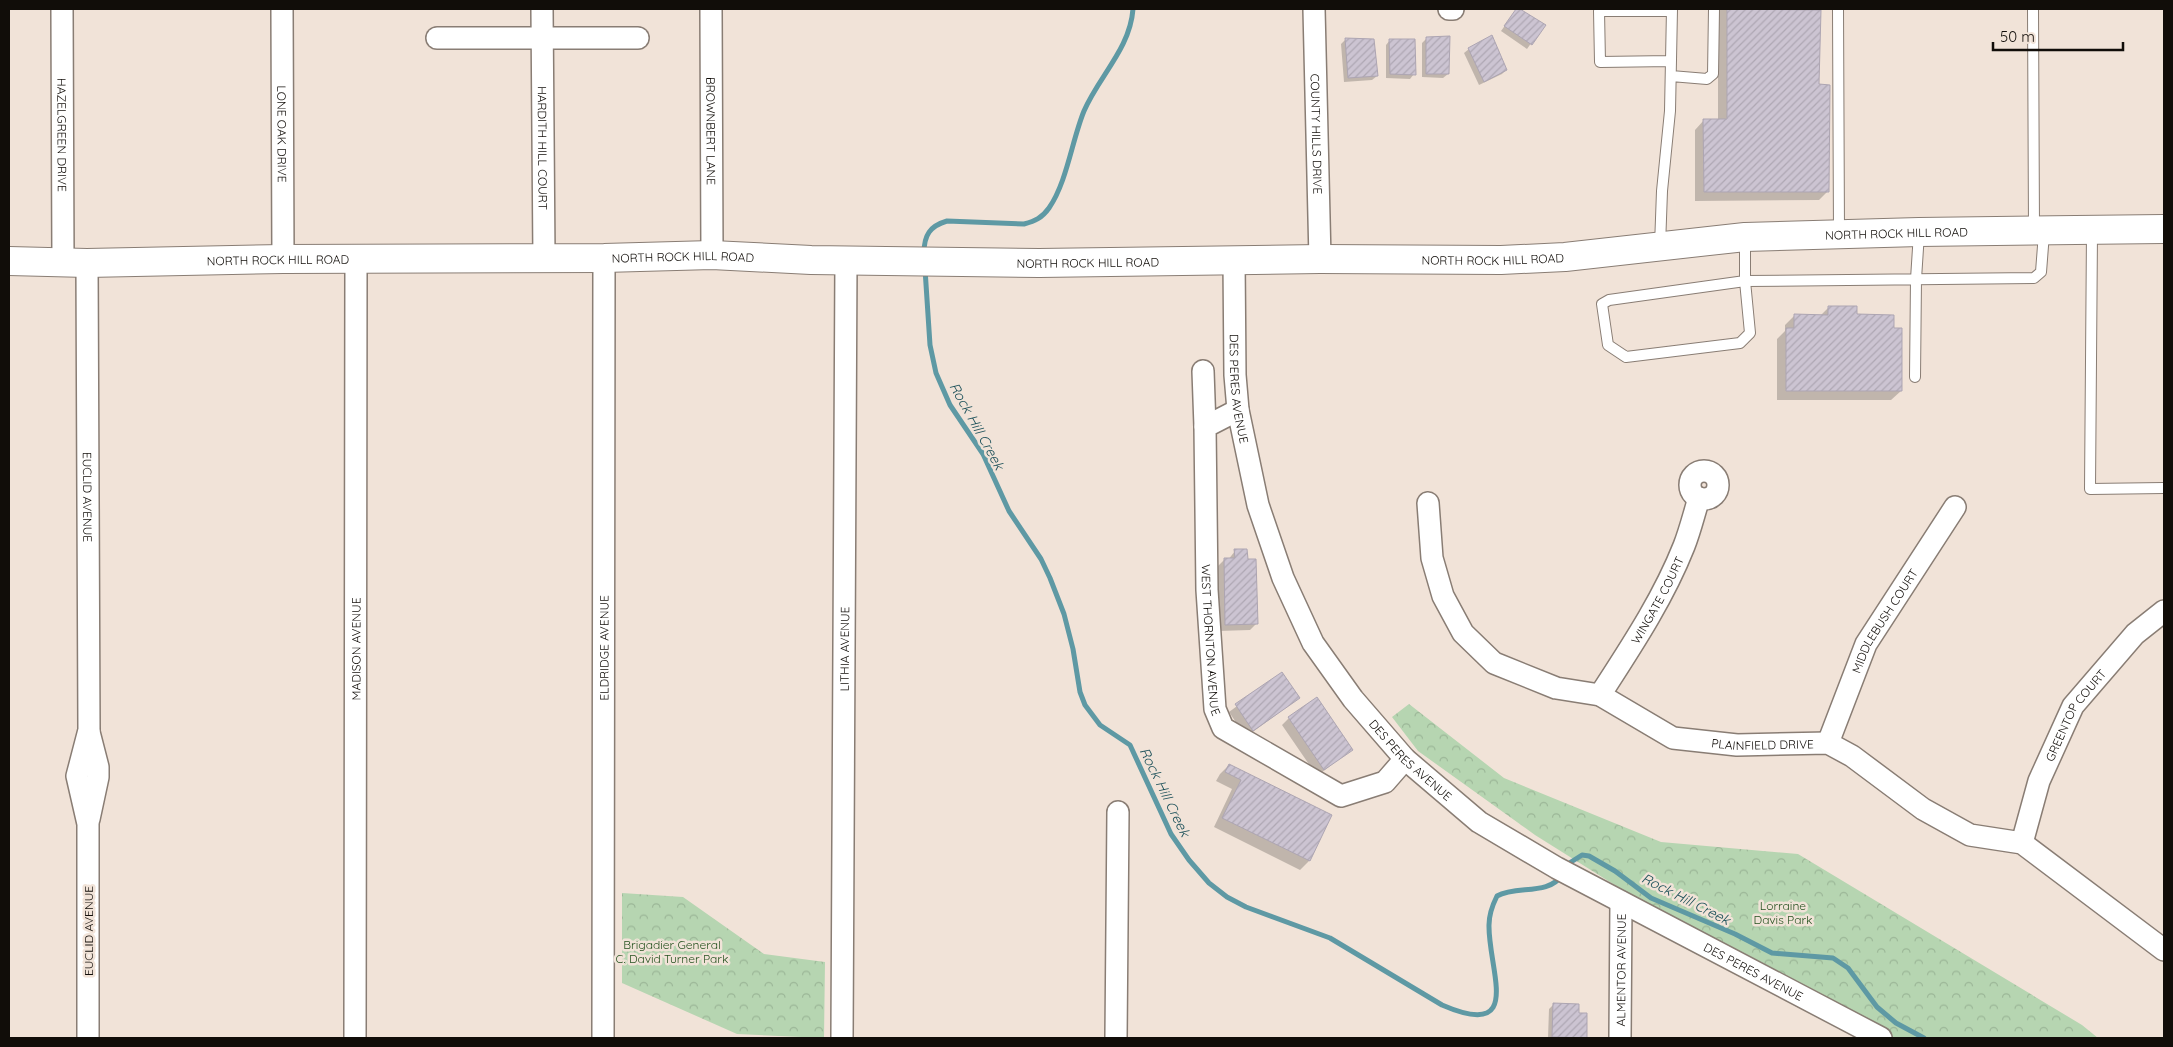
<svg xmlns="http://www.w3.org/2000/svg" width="2173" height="1047" viewBox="0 0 2173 1047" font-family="Quicksand,sans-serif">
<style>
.park{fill:url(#park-crowns)}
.shadow{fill:#0003}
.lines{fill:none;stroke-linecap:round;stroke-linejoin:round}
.stream{stroke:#5e99a4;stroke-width:5}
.building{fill:url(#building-hatch);stroke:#ada5b2}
.lane-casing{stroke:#897d74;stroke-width:12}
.street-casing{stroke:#897d74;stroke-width:24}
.secondary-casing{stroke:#897d74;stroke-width:30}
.lane{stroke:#fff;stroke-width:10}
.street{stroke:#fff;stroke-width:21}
.secondary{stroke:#fff;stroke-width:28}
.labels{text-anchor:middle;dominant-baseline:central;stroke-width:5;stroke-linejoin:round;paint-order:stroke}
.street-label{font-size:12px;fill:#110d09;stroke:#f1e3d8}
.park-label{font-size:12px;fill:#24511e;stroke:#f1e3d8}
.water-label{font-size:14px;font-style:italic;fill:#1d515a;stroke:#f1e3d8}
</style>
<defs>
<pattern id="park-crowns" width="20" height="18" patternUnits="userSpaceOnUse" patternTransform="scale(1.25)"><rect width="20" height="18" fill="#b6d5b1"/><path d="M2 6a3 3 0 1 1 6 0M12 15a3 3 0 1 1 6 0" fill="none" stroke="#9bb697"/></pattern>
<pattern id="building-hatch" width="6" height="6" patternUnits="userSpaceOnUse" patternTransform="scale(1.25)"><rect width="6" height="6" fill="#ccc4d2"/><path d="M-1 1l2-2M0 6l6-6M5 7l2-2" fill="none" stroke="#aea7b3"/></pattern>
</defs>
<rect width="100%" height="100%" fill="#f1e3d8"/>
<!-- park -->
<path class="park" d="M1409,704L1504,778L1661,842L1798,854L2082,1025L2098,1038H1895L1637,899L1535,835L1418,751L1392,717Z
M622,893L683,897L764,954L825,962L824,1038L737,1034L622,983Z"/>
<!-- shadow -->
<path class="shadow" d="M1517,9L1544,25L1527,49L1501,31Z
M1718,9H1820L1818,86L1828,191L1819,200L1695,201V130L1704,120H1718Z
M1427,38L1448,74L1443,78L1422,77V43Z
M1346,39L1377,76L1372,80L1344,82L1341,44Z
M1390,40L1414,74L1410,79L1386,78V45Z
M1469,49L1506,70L1502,74L1479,85L1464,53Z
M1829,307L1893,329L1901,391L1891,400H1777V339L1785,331V325L1794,316H1820Z
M1235,551L1257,623L1250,630L1219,631L1217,567L1224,560H1228Z
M1282,673L1299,698L1246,737L1229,712Z
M1289,718L1351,750L1317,776L1282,725Z
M1229,765L1331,816L1309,861L1300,870L1214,827L1232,789L1216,781L1220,774Z
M1554,1004L1577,1014L1584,1038H1548L1549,1009Z"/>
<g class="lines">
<!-- stream -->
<path class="stream" d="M924,253C924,235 930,226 947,221L1024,224C1035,221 1042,218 1049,208C1067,182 1072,140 1084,111C1099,76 1130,49 1133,9
M925,269L930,345L936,373L950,405L983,454L1009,511L1041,559L1050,578L1064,614L1073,649L1080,692L1085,705L1100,725L1130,745L1171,834L1189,860L1209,883L1227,897L1246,907L1330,938L1442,1005C1525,1041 1488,970 1489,925C1489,914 1492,906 1497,896C1517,885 1548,896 1562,875
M1567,868L1571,862L1582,855L1589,856L1615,871L1651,898L1735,934L1772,953L1833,958L1848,968L1877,1007L1896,1023L1924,1038"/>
</g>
<!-- building -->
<path class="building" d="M1516,9H1520L1546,25L1532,45L1504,26Z
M1727,9L1821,10L1819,84L1830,85L1829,192H1704L1703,119H1727Z
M1492,35L1507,70L1484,82L1468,48Z
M1450,36L1449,74H1426V37Z
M1345,38L1374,39L1378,76L1348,78Z
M1389,39H1415L1416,75L1390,74Z
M1828,306H1857V314L1894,315V328H1902V391H1786V328H1794V314L1828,315Z
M1234,549H1247L1248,559H1256L1258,624L1225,625L1224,558H1235Z
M1282,672L1300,698L1253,731L1235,704Z
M1317,697L1353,750L1324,770L1288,717Z
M1229,764L1332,815L1310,861L1222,818L1241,780L1225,772Z
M1553,1003L1579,1004V1013H1587V1038L1552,1037Z"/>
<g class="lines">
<!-- lane casing -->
<g class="lane-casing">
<path id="lane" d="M1838,9L1839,234
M2033,9L2034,230
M1671,61L1600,62L1599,11H1672
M1671,76L1707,79L1713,74L1714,9
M2092,232L2090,489L2164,488
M1745,238V281L1750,333L1740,343L1626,357L1608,345L1602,304L1609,300L1745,281L2034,278L2041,272L2044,233
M1660,246L1662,191L1670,111L1672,9
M1915,377L1916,279L1919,233"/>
</g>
<!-- street casing -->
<g class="street-casing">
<g id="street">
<path id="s1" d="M62,9L63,262"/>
<path id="s2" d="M282,9L283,259"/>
<path id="s3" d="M542,9L544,258"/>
<path id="s4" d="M711,9L712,255"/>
<path id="s5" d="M1314,9L1320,259"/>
<path d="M1449,9H1453"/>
<path d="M437,38H638"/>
<path id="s6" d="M1234,260L1235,375L1238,410L1258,505L1283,578L1313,643L1353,699L1405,759L1479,822L1557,868L1881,1038"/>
<path id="s7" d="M87,263L89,730L77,776L88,824V1038"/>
<path d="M1203,371L1205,427"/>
<path id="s8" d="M1238,410L1205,427L1207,590L1215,709L1223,728L1341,796L1385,782L1405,759"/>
<circle cx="1704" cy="485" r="14"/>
<path id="s9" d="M1428,503L1432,558L1443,596L1463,633L1494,663L1556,688L1600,695L1673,738L1737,745L1828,743L1852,756L1923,809L1970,835L2022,843L2164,950"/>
<path id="s10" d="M1600,695C1631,647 1663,599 1684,546C1690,531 1694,514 1699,498"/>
<path id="s11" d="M1828,743L1866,644L1955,507"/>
<path d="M89,819L98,777V767L89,732"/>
<path id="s12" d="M2022,843L2039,781L2073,706L2135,634L2164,611"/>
<path id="s13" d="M355,1038L356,260"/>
<path id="s14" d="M603,1038L604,258"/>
<path id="s15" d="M842,1038L846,260"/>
<path d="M1116,1038L1118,812"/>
<path id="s16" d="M1620,1038L1621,902"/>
</g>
</g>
<!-- secondary casing -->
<g class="secondary-casing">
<g id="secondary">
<path id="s17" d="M9,261L87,263L283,259L604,258L712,255L811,260L1039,263L1320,259L1501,260L1565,257L1745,237L1919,232L2164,229"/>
</g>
</g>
<!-- lane -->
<use href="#lane" class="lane"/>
<!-- street -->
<use href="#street" class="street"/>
<!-- secondary -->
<use href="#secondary" class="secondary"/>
</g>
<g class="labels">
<!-- street labels -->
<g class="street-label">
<text stroke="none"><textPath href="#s4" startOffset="122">BROWNBERT LANE</textPath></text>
<text stroke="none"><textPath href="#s2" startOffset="125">LONE OAK DRIVE</textPath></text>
<text stroke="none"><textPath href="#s5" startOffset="125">COUNTY HILLS DRIVE</textPath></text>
<text stroke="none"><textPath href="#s1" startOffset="126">HAZELGREEN DRIVE</textPath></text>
<text stroke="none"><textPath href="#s3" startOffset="139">HARDITH HILL COURT</textPath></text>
<text stroke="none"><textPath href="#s17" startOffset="1889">NORTH ROCK HILL ROAD</textPath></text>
<text stroke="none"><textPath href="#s17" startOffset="674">NORTH ROCK HILL ROAD</textPath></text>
<text stroke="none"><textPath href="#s17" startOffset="1484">NORTH ROCK HILL ROAD</textPath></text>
<text stroke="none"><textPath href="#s17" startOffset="269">NORTH ROCK HILL ROAD</textPath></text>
<text stroke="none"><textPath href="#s17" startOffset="1079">NORTH ROCK HILL ROAD</textPath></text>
<text stroke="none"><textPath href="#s6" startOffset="129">DES PERES AVENUE</textPath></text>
<text stroke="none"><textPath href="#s7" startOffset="234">EUCLID AVENUE</textPath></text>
<text stroke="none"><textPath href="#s10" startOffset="111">WINGATE COURT</textPath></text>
<text stroke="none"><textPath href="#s11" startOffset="135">MIDDLEBUSH COURT</textPath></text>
<text stroke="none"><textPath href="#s8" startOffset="250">WEST THORNTON AVENUE</textPath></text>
<text stroke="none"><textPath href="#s14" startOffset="390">ELDRIDGE AVENUE</textPath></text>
<text stroke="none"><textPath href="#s13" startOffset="389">MADISON AVENUE</textPath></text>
<text stroke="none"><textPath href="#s15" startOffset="389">LITHIA AVENUE</textPath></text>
<text stroke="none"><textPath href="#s12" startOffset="140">GREENTOP COURT</textPath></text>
<text stroke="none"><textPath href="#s9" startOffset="466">PLAINFIELD DRIVE</textPath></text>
<text stroke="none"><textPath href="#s6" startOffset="549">DES PERES AVENUE</textPath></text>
<text transform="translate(88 931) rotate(-90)">EUCLID AVENUE</text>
<text stroke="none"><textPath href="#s16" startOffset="68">ALMENTOR AVENUE</textPath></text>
<text stroke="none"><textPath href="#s6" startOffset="954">DES PERES AVENUE</textPath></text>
</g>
<!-- park labels -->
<g class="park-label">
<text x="1783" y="905">Lorraine<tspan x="1783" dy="14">Davis Park</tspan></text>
<text x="672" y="944">Brigadier General<tspan x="672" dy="14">C. David Turner Park</tspan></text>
</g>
<!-- water labels -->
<g class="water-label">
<text transform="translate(977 426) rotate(61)">Rock Hill Creek</text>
<text transform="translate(1165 792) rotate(64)">Rock Hill Creek</text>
<text transform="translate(1686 899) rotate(27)">Rock Hill Creek</text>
</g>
</g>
<!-- border -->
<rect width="2173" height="1047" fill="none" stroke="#110d09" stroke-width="20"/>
<!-- scale -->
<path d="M1993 42v8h130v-8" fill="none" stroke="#110d09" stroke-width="2.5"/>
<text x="2000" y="42" font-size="15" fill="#110d09" stroke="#f1e3d8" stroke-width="4" paint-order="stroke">50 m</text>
</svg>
